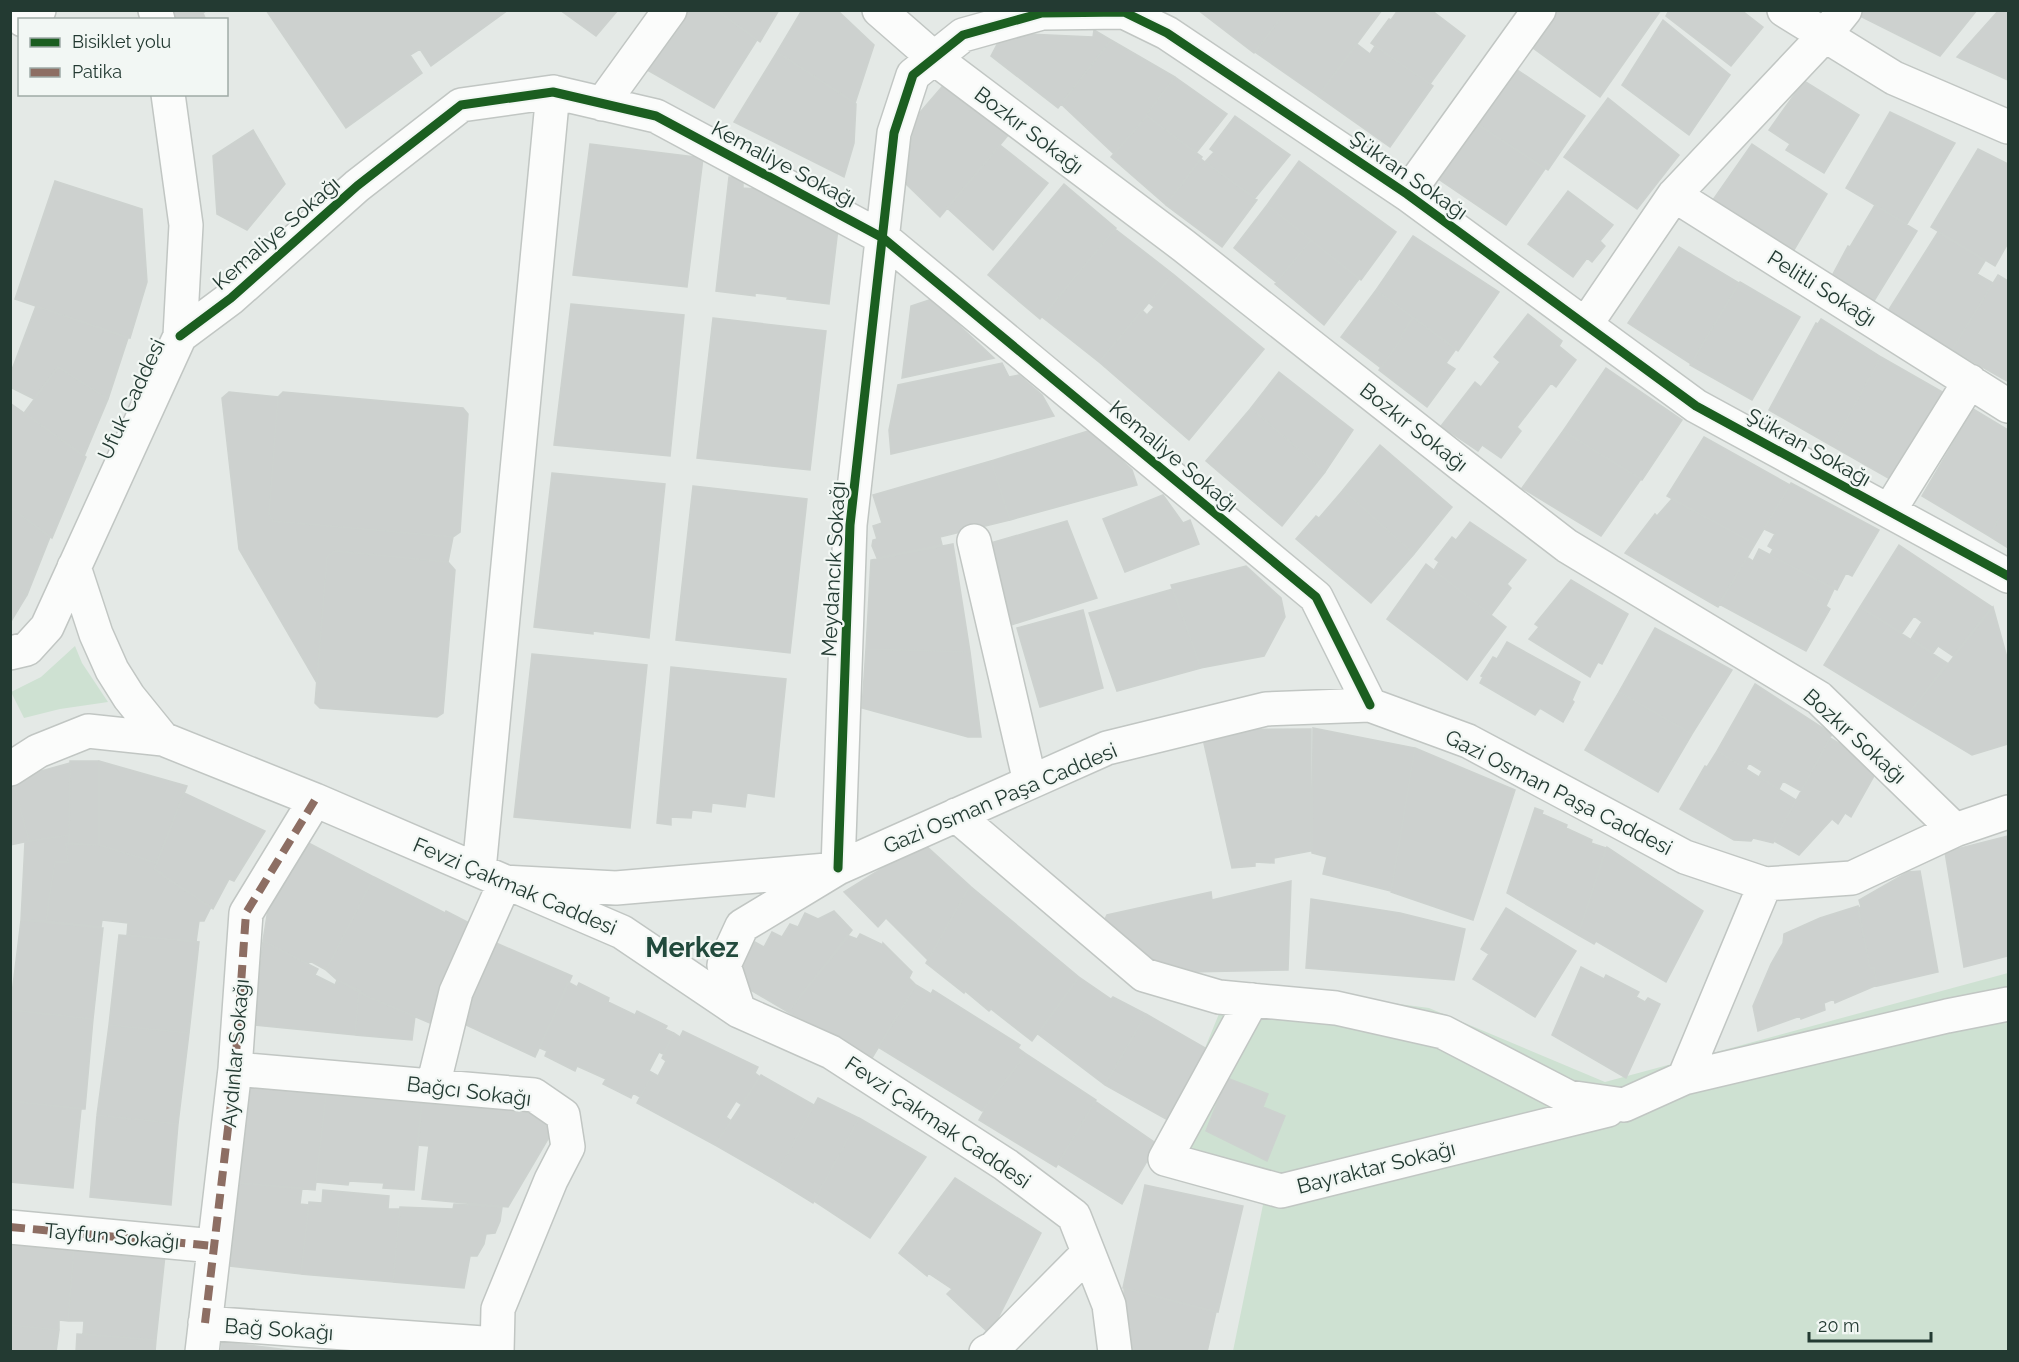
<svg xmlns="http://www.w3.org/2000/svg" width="2019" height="1362" viewBox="0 0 2019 1362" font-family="Raleway,sans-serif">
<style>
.green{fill:#cee1d2}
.building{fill:#cdd1cf;stroke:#cdd2cf;stroke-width:1.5}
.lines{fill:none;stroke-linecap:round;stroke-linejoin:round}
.minor-casing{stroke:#c1c6c3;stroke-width:36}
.minor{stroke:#fbfcfb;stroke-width:33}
.quiet{stroke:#8d6e63;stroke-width:8;stroke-dasharray:15 8;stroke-linecap:butt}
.cycleway-casing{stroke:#f2f7f4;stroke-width:13}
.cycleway{stroke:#1b5e20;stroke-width:9}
.labels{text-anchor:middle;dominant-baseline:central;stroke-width:4.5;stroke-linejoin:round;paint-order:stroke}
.street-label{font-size:21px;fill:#233a32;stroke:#f2f7f4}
.district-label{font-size:27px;font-weight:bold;fill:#214a3c;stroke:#f2f7f4}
</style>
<rect width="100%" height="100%" fill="#e4e9e6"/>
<!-- green -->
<path class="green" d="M75,646L82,663L108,702L60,709L24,718L11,692L41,677Z
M2008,973V1351H1233L1265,1195L1160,1158L1232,982L1429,1008L1605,1082Z"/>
<!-- building -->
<path class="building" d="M166,10H207L203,13L205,18L201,20H170Z
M266,10H508L431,66L420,49L410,55L422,73L346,128Z
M560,10H618L596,36Z
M673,10H716L757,40L714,108L635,63Z
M717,10H779L760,42Z
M802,10H837L874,45L855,103L777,52Z
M1198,10H1287L1254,53Z
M1287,10H1382L1318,96L1255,52Z
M1398,10H1431L1465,36L1430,84L1371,43L1389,19L1391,20Z
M1554,10H1661L1600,97L1529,45Z
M1669,10H1741L1763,27L1731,66L1666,16Z
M1865,10H1977L1940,56L1860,16Z
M1999,10H2008V80L1957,57Z
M1663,20L1730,75L1689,135L1622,85Z
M1094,30L1111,40L1058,108L991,56L1003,33L1093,37Z
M1111,40L1175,77L1146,115L1147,116L1114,154L1061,104Z
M1357,44L1370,54L1375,46L1433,86L1390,147L1318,96Z
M777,52L856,104L854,143L844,177L734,122Z
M1513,67L1585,116L1548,170L1474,122Z
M1175,77L1227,114L1196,153L1146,115Z
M947,81L1009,134L940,217L905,183L915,118Z
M1804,81L1859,115L1824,173L1786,150L1790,144L1769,130Z
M1608,98L1679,155L1637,209L1564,157Z
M1890,112L1955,143L1907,224L1846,188Z
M1147,116L1202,157L1166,205L1111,157Z
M1235,116L1290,155L1255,198L1205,162L1214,152L1210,149Z
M1474,122L1545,169L1506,225L1437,178Z
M253,130L285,184L247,230L217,214L213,156Z
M590,144L703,158L687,287L573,275Z
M1752,144L1827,194L1791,255L1708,207Z
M1000,145L1048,183L993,250L947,208Z
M1978,149L2008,164V243L1995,266L1931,227Z
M1201,159L1257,200L1222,247L1166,205Z
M1299,161L1396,232L1361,280L1267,205Z
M729,177L743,179V188L768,190L767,196L784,199V205L810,208L839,220L829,304L787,299L788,297L755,293V296L716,291Z
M55,181L142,209L147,282L130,338L15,299Z
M1064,184L1116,228L1040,319L988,275Z
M1568,191L1613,225L1600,241L1605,246L1592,262L1587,258L1573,277L1528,244Z
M1267,205L1311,240L1276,282L1234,248Z
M1875,205L1917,231L1874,301L1833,274L1848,246L1850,247Z
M1115,229L1173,274L1099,362L1042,317Z
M1938,232L1985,261L1977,274L1993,283L1952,350L1888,311Z
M1413,236L1499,292L1458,351L1376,290Z
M1311,240L1359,279L1324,325L1275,284Z
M1679,247L1739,283L1691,364L1628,323Z
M1173,274L1264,349L1189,440L1099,362L1142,310L1147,315L1154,307L1149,303Z
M1998,275L2008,281V379L2007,381L1952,350Z
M1740,282L1800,317L1752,400L1690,365Z
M1376,290L1413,318L1401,336L1402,338L1381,368L1341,337Z
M932,299L963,329L994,358L902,378L911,306Z
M571,304L684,315L670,456L554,445Z
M36,306L128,338L108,399L58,367L34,399L10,387V375Z
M1528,314L1562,341L1559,346L1576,360L1556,387L1551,383L1517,427L1521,431L1501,458L1482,445L1478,451L1441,426L1475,382L1481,387L1500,362L1494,357Z
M1413,317L1456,349L1446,363L1455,369L1427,407L1379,370L1402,338L1401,336Z
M713,318L826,331L810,470L697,458Z
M1821,319L1881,357L1832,446L1769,410L1816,323L1818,324Z
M1881,357L1946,394L1897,483L1832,446Z
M1002,363L1009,377L1019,375L1042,395L1054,416L891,454L889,430L898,385Z
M58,367L108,399L84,456L24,413Z
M1606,368L1682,420L1642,480L1563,431Z
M1279,372L1353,430L1325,472L1251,408Z
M229,392L278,397L269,514L273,521L453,537L448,562L335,551L327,557L317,683L239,549L222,398Z
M283,392L463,408L468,414L460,532L453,537L273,521L269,514L278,397Z
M10,403L86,457L52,538L10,507Z
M1251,408L1325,472L1282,526L1206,461Z
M1973,409L2008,430V503L1989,536L1922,496Z
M1091,430L1132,470L1137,485L1010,520L991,461Z
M1563,431L1641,479L1601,536L1522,488Z
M1704,437L1790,485L1755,544L1667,496Z
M1380,445L1452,507L1414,554L1343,490Z
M991,461L1010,520L940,537L942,545L877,558L872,546L873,540L877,539L873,526L882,523L873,495Z
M552,473L665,484L649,638L593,631V634L534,627Z
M1791,483L1879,530L1852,576L1846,573L1837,590L1770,555L1773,549L1768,546L1775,534L1764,529Z
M693,486L807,499L790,653L676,640Z
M1343,490L1414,554L1371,603L1296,539L1316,516L1319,518Z
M1163,495L1183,523L1190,520L1199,544L1125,572L1103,519Z
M1672,499L1755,544L1718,607L1625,553L1655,514L1657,516Z
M2008,503V548L1989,536Z
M10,507L50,537L27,595L10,582Z
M1067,521L1097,598L1011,625L987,544Z
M1470,522L1526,560L1507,584L1511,588L1491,615L1434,570L1439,562L1435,559L1452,537L1456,540Z
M953,544L970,652L866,649L871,560Z
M1899,545L1992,607L1953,656L1938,646L1933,653L1911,639L1922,622L1914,616L1902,633L1860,607Z
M1759,549L1834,589L1826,606L1830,609L1806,651L1719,604L1747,557L1753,561Z
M335,551L448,562L455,570L443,713L437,717L320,708L315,703L327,557Z
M1426,564L1506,627L1467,680L1387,619Z
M1246,566L1281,598L1285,617L1264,656L1201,668L1171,585Z
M1571,580L1628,614L1602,664L1598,662L1590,677L1529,639L1539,627L1535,624Z
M10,582L27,595L10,623Z
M1173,589L1201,668L1117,691L1089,613Z
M1860,607L1947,663L1907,716L1824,665Z
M1993,607L2008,661V744L1972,755L1907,716Z
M1083,610L1103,688L1040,707L1017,628Z
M1655,628L1732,670L1692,734L1619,692Z
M1507,642L1580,682L1572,700L1574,702L1563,722L1540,708L1535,715L1480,683L1483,677L1481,676L1493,657L1497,659Z
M866,649L970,652L981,737H968L862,708Z
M532,654L647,665L630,828L514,817Z
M671,667L786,679L774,797L747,793L745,807L712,803L711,812L692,810L691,818L671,817V825L657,823Z
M1755,684L1832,734L1801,791L1783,781L1779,789L1759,777L1762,771L1749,763L1746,769L1717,751Z
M1619,692L1692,734L1658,792L1585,750Z
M1313,728L1415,748L1391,891L1323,874L1327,857L1312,853Z
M1311,729V851L1274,858V863L1255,862V866L1232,868L1201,730Z
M1830,738L1879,767L1851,817L1845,813L1838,824L1832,819L1799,855L1774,841Z
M1415,748L1515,790L1473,920L1391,892Z
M1717,751L1796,800L1773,843L1753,838L1751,841L1734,840L1680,809L1705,766L1707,767Z
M70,761H99V845L69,844Z
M99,761L187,786L157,863L99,845Z
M70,763L69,835L29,841L12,779Z
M13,781L29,841L10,845V784Z
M184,793L265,831L234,881L229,879L213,909L154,869Z
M1535,808L1543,811L1542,814L1567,825L1566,828L1592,840L1591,843L1606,848L1578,935L1507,893Z
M69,835V844L66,843L68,862H55L46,921L21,920L25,842Z
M2008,836V956L1964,967L1945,852Z
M297,837L374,877L326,970L310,961L308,964L263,941L272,884Z
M66,843L99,845L157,863L154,869L162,873L163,876L211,907L204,921H199L196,942L127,935L128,923L102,920L101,927L46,921L55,862H68Z
M923,843L970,886L928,960L886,918L878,927L844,892Z
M1607,847L1703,911L1666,982L1596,941L1594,944L1578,935Z
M1920,871L1938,972L1877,986L1874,968H1870L1859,914L1858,908L1861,907L1859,900L1908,872Z
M374,877L445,913L446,911L471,924L462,954L430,1023L366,996L337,980L326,970Z
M1291,881L1288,970L1190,972L1165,970L1103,923L1107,915L1211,892L1212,900Z
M970,886L1079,977L1032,1041L991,1009L989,1011L965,991L964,993L926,963Z
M1311,899L1400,913L1465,929L1454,980L1306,968Z
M1858,906L1870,968H1874L1877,985L1835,1003L1834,999L1824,1003L1825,1010L1801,1019L1800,1016L1758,1031L1753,1006L1771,964L1783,943L1784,934L1820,918Z
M1506,908L1576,951L1535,1017L1473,979L1489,954L1481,949Z
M834,911L852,930L788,1012L742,985L747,977L737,972L755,942L764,947L772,932L782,937L790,924L798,927L805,913L818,919Z
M21,920L103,928L93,1019L10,1010Z
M860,934L883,945V943L912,972L909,978L916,985L872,1058L788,1012L849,936L857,939Z
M119,935L199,942L189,1033L109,1025Z
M487,939L572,976L535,1057L451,1018Z
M263,941L318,969L315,975L335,985L337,980L359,990L355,1035L254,1025Z
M1581,967L1604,979L1606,975L1639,992L1636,997L1645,1002L1648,998L1660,1004L1626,1078L1552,1035Z
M1079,977L1111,999L1113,997L1146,1014L1105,1085L1038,1034Z
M568,982L577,987L579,983L609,998L608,1002L635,1015L637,1011L667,1026L665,1029L674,1033L663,1054L659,1052L649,1071L653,1073L640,1097L633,1093L631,1098L603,1084L606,1079L577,1066L575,1071L545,1056L547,1051L540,1048Z
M916,985L931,994L933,990L1020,1045L1018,1048L1026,1054L982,1111L878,1047Z
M359,990L366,996L415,1016L412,1040L355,1035Z
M10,1010L93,1019L85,1109L10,1101Z
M1146,1014L1214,1053L1175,1124L1105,1085Z
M109,1025L189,1033L178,1124L97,1115Z
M683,1031L758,1067L755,1073L760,1077L742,1105L736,1101L726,1117L731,1121L715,1145L637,1103L653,1073L658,1076L666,1061L662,1058L674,1033L680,1037Z
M1026,1054L1096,1100L1056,1167L979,1120L984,1111L983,1110Z
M761,1075L814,1105L774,1179L715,1145Z
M1227,1078L1268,1094L1263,1107L1285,1116L1267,1161L1206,1131Z
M249,1086L326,1095L315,1190L239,1183Z
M326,1095L422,1103L414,1190L383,1188L384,1183L349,1181L348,1185L316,1182Z
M818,1098L859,1118L813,1203L774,1179Z
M10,1101L81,1109L73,1188L10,1182Z
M1095,1101L1157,1144L1122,1204L1058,1164Z
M422,1103L550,1114L548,1139L508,1207L422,1199L429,1146L417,1145Z
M97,1115L178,1124L171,1205L90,1197Z
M859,1118L926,1157L870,1238L814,1201Z
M955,1178L1041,1233L990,1334L947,1294L952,1289L928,1273L927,1276L899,1253Z
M239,1183L302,1188L300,1204L309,1205L301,1274L230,1266Z
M1145,1185L1243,1206L1218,1312L1123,1288Z
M323,1190L389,1196L388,1209H400L393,1282L301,1274L309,1202L322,1203Z
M454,1204L502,1207L500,1221L495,1233L486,1234L484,1244L477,1256H470L464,1288L393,1282L400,1207L453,1209Z
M10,1241L74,1248L68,1321L59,1320V1330L10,1325Z
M74,1248L165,1255L156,1340L83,1334L84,1321H68Z
M1124,1288L1216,1312L1207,1352H1134L1125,1326Z
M10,1325L59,1330L56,1352H10Z
M77,1334L156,1340L155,1352H76Z
M222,1342L297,1351L296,1352H221Z"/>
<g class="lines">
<!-- minor casing -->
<g class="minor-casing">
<path id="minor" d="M155,10L158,20
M879,10L934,58L1184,246L1463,466L1567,546L1819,698L1955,830
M1784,10L1894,78L2008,127
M23,20L39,10
M602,104L670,10
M1407,194L1539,10
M1674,195L2008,406
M1586,324L1674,195L1825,35L1845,10
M180,336L231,298L357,186L461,105L553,92L656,116L883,238L1316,597L1370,705
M1889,511L1970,381
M974,541L1030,782
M74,567L96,634L112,670L129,697L163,739L315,800L622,932L739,1011L831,1052L1006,1165L1074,1216L1109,1305L1115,1352
M10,653L27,649L47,627L180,336L186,225L168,94
M10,769L38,751L88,731L163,739
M956,815L1144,975L1219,997L1336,1008L1443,1032L1568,1097L1624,1105L1684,1078L1947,1016L2008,1004
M838,868L850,525L894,133L913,75L963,35L1042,13L1124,12L1167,33L1407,194L1696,406L2008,576
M479,870L553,92
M1252,1000L1165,1159L1281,1191L1608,1110
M739,1011L724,965L742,926L838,868L1107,748L1266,709L1370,705L1468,741L1685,857L1765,884L1852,878L1955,830L2008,812
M235,1069L534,1095L563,1115L568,1147L551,1180L498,1309L497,1352
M1684,1078L1765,884
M433,1086L456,992L505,882L616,888L827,870
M10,1227L214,1246
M205,1323L497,1344
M202,1352L235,1069L246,913L315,800
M986,1352L994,1348L1088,1253"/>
</g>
<!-- minor -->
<use href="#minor" class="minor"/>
<!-- quiet -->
<path class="quiet" d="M10,1227L214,1246
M205,1323L235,1069L246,913L315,800"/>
<!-- cycleway casing -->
<g class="cycleway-casing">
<path id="cycleway" d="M180,336L231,298L357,186L461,105L553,92L656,116L883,238L1316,597L1370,705
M838,868L850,525L894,133L913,75L963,35L1042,13L1124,12L1167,33L1407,194L1696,406L2008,576"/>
</g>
<!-- cycleway -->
<use href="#cycleway" class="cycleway"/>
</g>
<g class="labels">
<!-- street labels -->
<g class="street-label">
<text transform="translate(1029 130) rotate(37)">Bozkır Sokağı</text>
<text transform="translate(784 164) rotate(28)">Kemaliye Sokağı</text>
<text transform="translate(1409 175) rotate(35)">Şükran Sokağı</text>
<text transform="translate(276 233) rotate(-41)">Kemaliye Sokağı</text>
<text transform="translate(1822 288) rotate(32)">Pelitli Sokağı</text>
<text transform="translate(131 399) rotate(-65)">Ufuk Caddesi</text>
<text transform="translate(1414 427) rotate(38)">Bozkır Sokağı</text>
<text transform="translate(1809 447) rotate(29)">Şükran Sokağı</text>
<text transform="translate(1174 456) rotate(40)">Kemaliye Sokağı</text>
<text transform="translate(833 569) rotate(-87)">Meydancık Sokağı</text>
<text transform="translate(1855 736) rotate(42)">Bozkır Sokağı</text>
<text transform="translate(1559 792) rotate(27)">Gazi Osman Paşa Caddesi</text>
<text transform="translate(1000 798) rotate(-23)">Gazi Osman Paşa Caddesi</text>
<text transform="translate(515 886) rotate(23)">Fevzi Çakmak Caddesi</text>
<text transform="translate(235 1053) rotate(-85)">Aydınlar Sokağı</text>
<text transform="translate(469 1091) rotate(7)">Bağcı Sokağı</text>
<text transform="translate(938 1122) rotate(34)">Fevzi Çakmak Caddesi</text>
<text transform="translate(1376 1167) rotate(-14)">Bayraktar Sokağı</text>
<text transform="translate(112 1236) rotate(5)">Tayfun Sokağı</text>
<text transform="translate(279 1329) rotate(4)">Bağ Sokağı</text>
</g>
<!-- district labels -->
<g class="district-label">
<text x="692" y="947">Merkez</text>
</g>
</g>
<!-- border -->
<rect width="2019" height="1362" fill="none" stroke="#233a32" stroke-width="24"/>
<!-- legend -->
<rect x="18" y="18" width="210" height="78" fill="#f2f7f4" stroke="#9faba6" stroke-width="1.5"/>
<rect x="30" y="38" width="30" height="9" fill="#1b5e20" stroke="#9faba6" stroke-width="1.5"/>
<text x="72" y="48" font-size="18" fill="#233a32">Bisiklet yolu</text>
<rect x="30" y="68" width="30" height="9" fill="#8d6e63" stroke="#9faba6" stroke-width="1.5"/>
<text x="72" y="78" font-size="18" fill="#233a32">Patika</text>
<!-- scale -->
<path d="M1809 1332v9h122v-9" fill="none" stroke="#233a32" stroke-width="3"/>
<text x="1818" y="1332" font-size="18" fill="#233a32" stroke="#f2f7f4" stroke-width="4.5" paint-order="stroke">20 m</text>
</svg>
